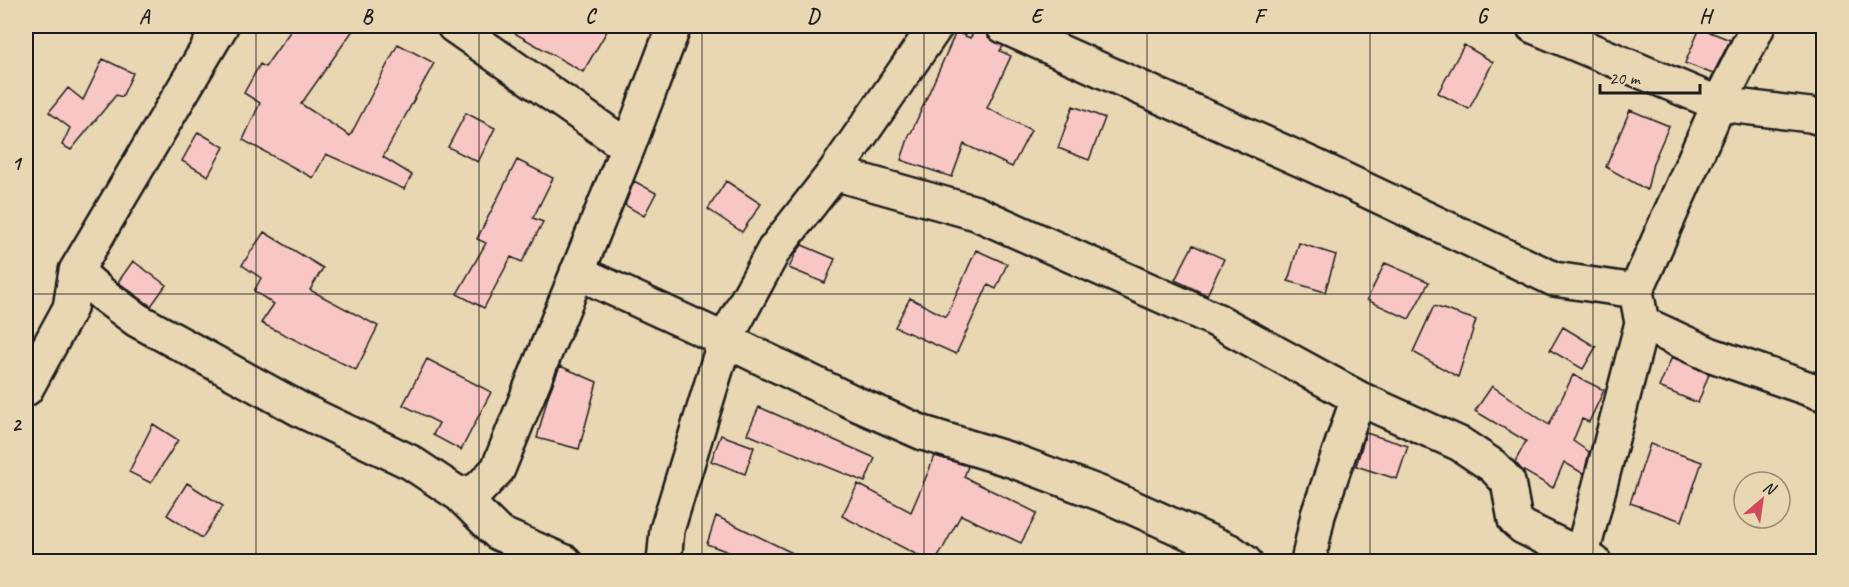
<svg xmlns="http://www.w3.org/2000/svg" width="1849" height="587" viewBox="0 0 1849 587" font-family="Caveat,sans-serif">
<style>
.building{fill:#f8c7c5;stroke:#1c1c1c;stroke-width:1.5}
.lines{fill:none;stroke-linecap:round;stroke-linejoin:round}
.minor-casing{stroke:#1c1c1c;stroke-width:38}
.minor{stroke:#e9d6b3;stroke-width:33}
.grid{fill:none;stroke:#1c1c1c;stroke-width:1.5;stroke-opacity:0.55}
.neatline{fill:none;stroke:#1c1c1c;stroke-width:2}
.grid-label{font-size:20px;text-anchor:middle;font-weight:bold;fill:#1c1c1c}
</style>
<rect width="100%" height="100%" fill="#e9d6b3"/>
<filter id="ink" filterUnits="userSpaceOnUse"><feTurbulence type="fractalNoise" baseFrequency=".0167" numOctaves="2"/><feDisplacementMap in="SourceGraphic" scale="12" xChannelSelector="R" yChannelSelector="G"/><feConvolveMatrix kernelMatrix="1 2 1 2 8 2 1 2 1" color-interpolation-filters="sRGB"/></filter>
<g filter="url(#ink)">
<!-- building -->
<path class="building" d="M294,26H356L301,104L350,136L398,44L434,63L383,157L412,175L404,189L326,154L313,178L243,140L260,103L244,93L260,64L265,67Z
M502,26H610L583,72Z
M978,26H985L988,37L1003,46L1000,51L1011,56L987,108L1031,130L1012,167L964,144L952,177L901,160L910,133H911L956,32L970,38Z
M1700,28L1730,40L1713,74L1685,63Z
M1464,45L1493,62L1469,109L1438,93Z
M103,59L133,73L122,97L116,95L71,150L62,145L70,128L49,112L68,88L83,100Z
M1073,106L1105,118L1089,160L1058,148Z
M1630,110L1669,126L1653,163L1647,190L1606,167Z
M466,113L495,128L478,162L448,147Z
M198,132L224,147L208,176L182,161Z
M517,160L553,178L533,218L543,222L522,262L511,257L484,308L457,294L486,243L477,239Z
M634,181L656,193L644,216L625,205Z
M726,181L761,204L742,232L708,209Z
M264,232L323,268L310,290L378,326L356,370L261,323L274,304L254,291L261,278L242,265Z
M1299,243L1336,255L1325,292L1288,281Z
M802,245L835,259L825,283L789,268L796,253Z
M1193,245L1224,259L1207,295L1175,280Z
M976,250L1007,264L996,289L988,285L956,354L895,327L910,298L946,317Z
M133,261L166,285L151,306L118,282Z
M1385,263L1429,282L1409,319L1367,300Z
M1434,306L1476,320L1458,377L1413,352Z
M1563,327L1596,347L1583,369L1550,350Z
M1672,357L1709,374L1698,403L1659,387Z
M427,359L491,392L461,450L433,435L439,423L403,405Z
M560,366L597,382L579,449L537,438L548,396Z
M1573,375L1604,390L1589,422L1582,419L1573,441L1589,452L1584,474L1564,462L1553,488L1522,470L1515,462L1526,441L1475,411L1492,386L1549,425Z
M759,407L875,458L865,482L747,434Z
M153,424L178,440L151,483L129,472Z
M1366,433L1408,446L1397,479L1356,466Z
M721,435L754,447L745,474L711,461Z
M1650,444L1702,462L1682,521L1630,503Z
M935,456L968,466L964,477L1037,513L1021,543L961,515L936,561H929L842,516L858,484L911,512Z
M187,483L223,506L202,538L167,515Z
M716,516L743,529L809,561H727L731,553L707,544Z"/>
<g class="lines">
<!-- minor casing -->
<g class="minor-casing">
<path id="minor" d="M454,26L628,147
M1003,26L1315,166L1554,279L1636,291
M1533,26L1719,104L1810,115L1824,119
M834,173L976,213L1216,320L1358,398L1460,444L1493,466L1508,482L1515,520L1523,527L1594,562
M76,271L102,294L137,320L303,411L410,462L460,495L498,533L565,562
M577,272L725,340L857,404L923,433L1011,460L1107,496L1230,551L1245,562
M1642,323L1709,354L1824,394
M26,389L70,308L76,271L221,26
M460,495L478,490L498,469L628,147L674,26
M664,562L667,530L725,340L774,250L834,173L936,26
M1308,562L1318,515L1358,398
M1580,562L1642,323L1636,291L1719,104L1758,26"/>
</g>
<!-- minor -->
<use href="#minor" class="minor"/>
</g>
</g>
<!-- grid -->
<path class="grid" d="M256,26V562M479,26V562M702,26V562M924,26V562M1147,26V562M1370,26V562M1593,26V562M26,294H1824"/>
<!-- margin -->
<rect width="1849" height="587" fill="none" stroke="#e9d6b3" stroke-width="66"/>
<!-- north arrow -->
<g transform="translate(1762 500) rotate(29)"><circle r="28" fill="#e9d6b3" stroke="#978c77" stroke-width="1.5"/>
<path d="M0-4.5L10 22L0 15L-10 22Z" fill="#d1495b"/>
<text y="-9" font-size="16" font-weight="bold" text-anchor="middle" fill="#1c1c1c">N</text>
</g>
<!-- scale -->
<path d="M1600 84v9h100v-9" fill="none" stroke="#1c1c1c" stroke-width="3"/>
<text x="1609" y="84" font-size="18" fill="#1c1c1c" stroke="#e9d6b3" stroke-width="4.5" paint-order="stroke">20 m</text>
<rect x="33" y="33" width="1783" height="521" class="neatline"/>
<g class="grid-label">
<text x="144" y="23">A</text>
<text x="367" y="23">B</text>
<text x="590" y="23">C</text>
<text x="813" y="23">D</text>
<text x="1036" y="23">E</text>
<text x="1259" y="23">F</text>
<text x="1482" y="23">G</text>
<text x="1705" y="23">H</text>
<text x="16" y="170">1</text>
<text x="16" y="431">2</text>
</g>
</svg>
